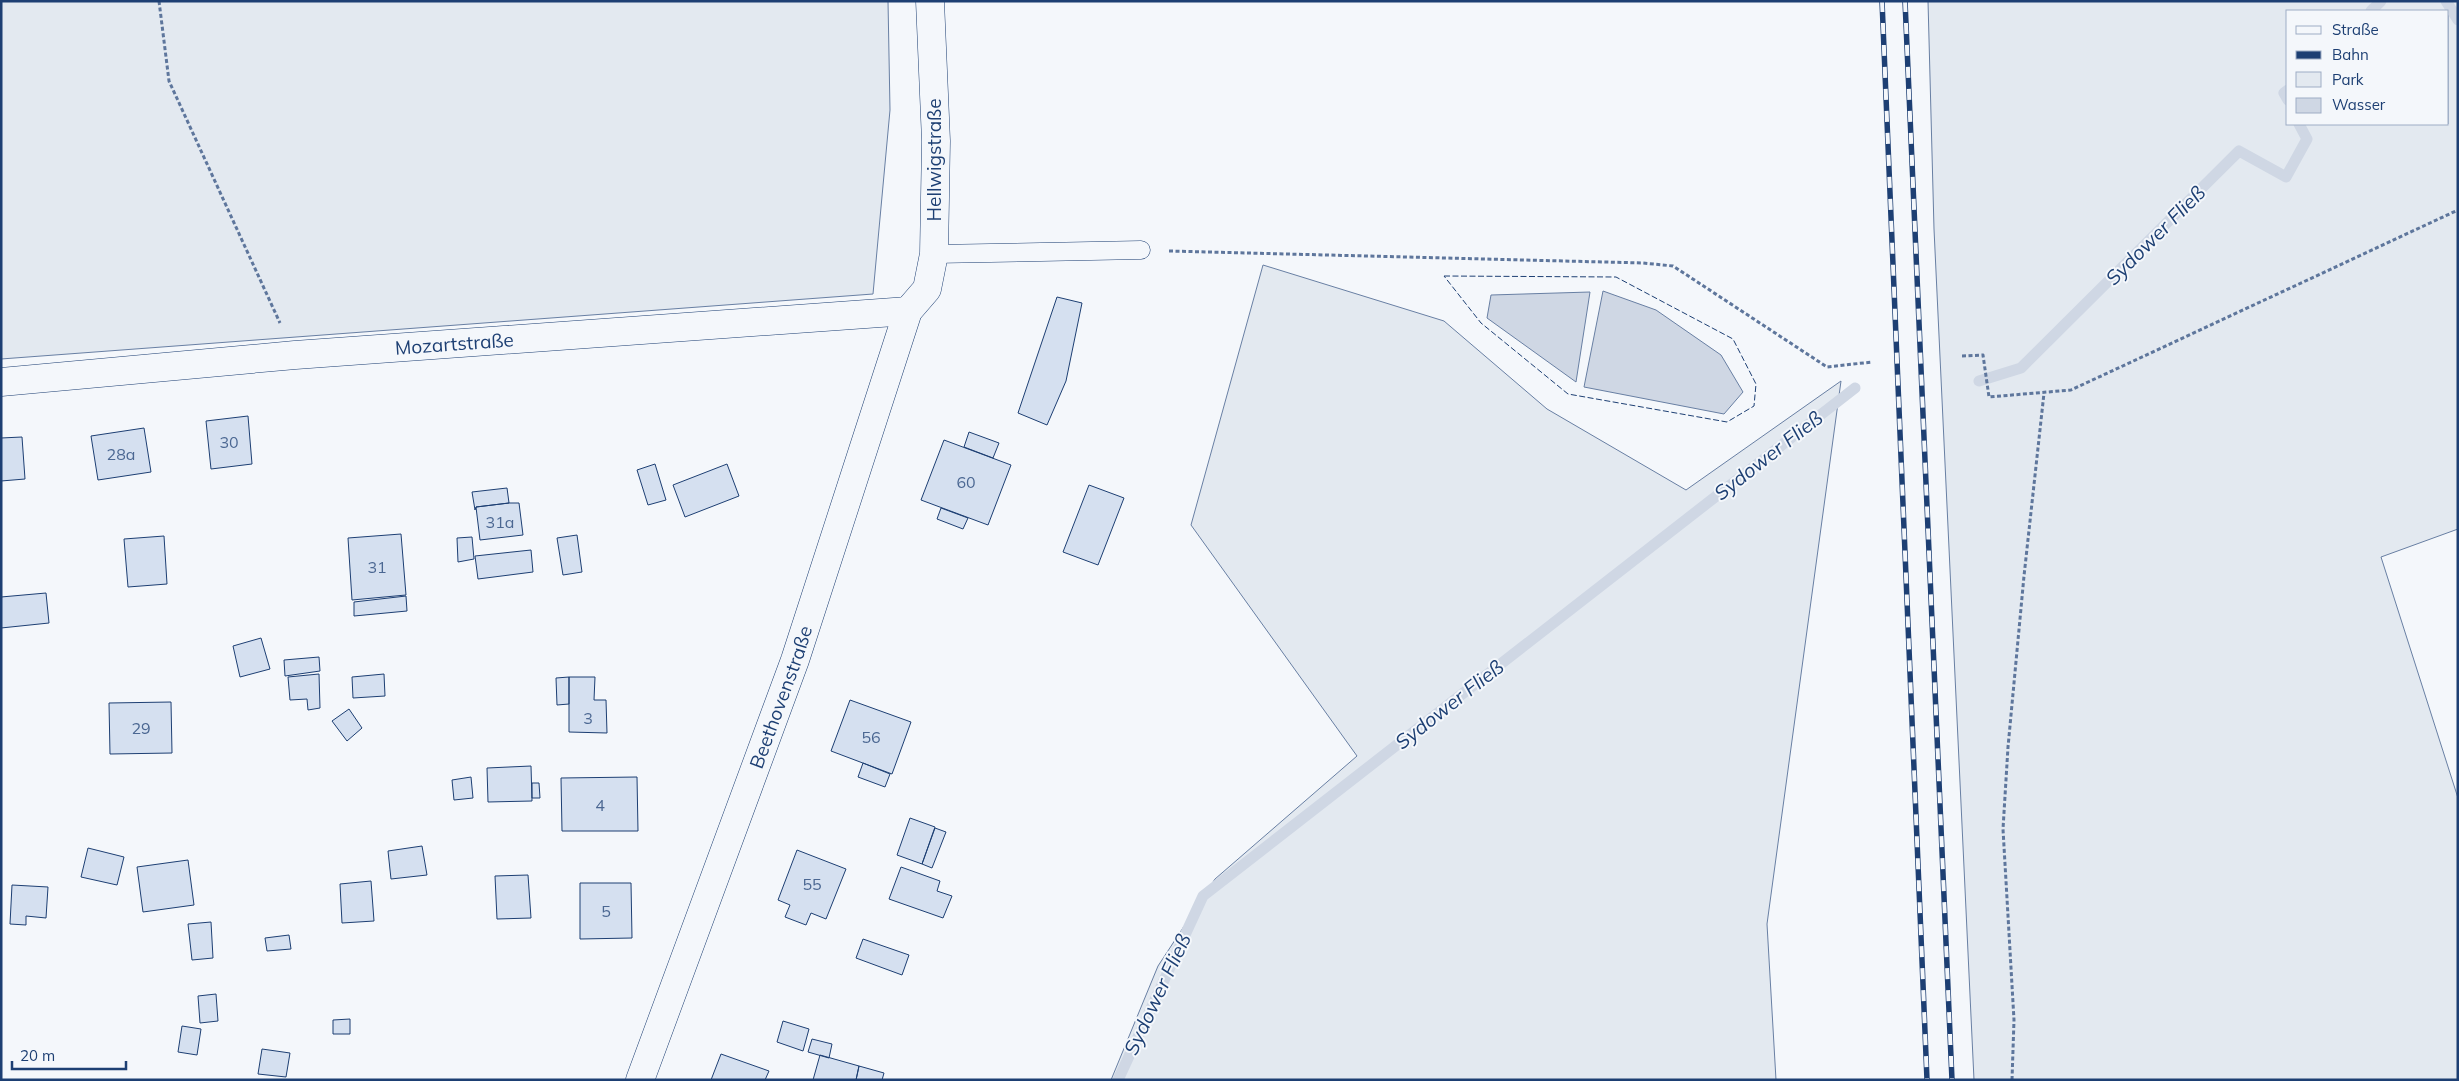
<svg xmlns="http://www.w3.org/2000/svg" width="2459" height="1081" viewBox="0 0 2459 1081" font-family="Mulish,sans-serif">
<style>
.green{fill:#e3e9f0;stroke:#687fa3;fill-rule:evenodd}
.water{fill:#cfd7e4;stroke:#687fa3}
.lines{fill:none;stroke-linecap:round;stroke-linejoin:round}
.stream{stroke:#cfd7e4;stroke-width:11}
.building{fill:#d5e0f0;stroke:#1d3f73}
.lane-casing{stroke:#1d3f73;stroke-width:19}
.street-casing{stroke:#1d3f73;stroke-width:29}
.path{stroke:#5e769c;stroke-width:3;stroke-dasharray:4 2.5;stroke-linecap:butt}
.lane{stroke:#f4f7fb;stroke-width:18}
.street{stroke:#f4f7fb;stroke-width:28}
.rail-casing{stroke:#1d3f73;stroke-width:5.5}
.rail{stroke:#f4f7fb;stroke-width:4;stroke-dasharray:11;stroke-linecap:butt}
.fence{stroke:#1d3f73;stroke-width:1;stroke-dasharray:6 2.5;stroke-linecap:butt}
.labels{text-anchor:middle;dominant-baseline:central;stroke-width:4;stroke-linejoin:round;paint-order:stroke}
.number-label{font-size:16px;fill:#4b6792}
.street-label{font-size:19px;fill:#1d3f73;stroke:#f4f7fb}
.water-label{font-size:20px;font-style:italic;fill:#1d3f73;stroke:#f4f7fb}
</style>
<rect width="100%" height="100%" fill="#f4f7fb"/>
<!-- green -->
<path class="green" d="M1,1H888L890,110L873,294L1,359Z
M1928,1H2458V529L2381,557L2458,798V1080H1974L1934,229ZM2288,11H2448V124H2288Z
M1263,265L1444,321L1547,409L1686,490L1841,381L1767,924L1776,1080H1111L1158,966L1215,879L1357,756L1191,525Z"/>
<!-- water -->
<path class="water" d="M1603,291L1656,310L1721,355L1743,392L1724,414L1584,387Z
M1590,292L1576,382L1487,318L1491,295Z"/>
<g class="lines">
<!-- stream -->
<path class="stream" d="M2446,1L2458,20
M2371,11L2381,1
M2288,90L2284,93L2288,100
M1979,381L2021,368L2239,151L2286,177L2307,139L2299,124
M1118,1080L1203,896L1855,388"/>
</g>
<!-- building -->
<path class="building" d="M1057,297L1082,303L1066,381L1047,425L1018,413Z
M248,416L252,464L211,469L206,421Z
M144,428L151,472L98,480L91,436Z
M969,432L999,443L993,458L964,447Z
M22,437L25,479L1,481V438Z
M944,440L1011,465L988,525L921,500Z
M655,464L666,500L648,505L637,470Z
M727,464L739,496L685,517L673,485Z
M1089,485L1124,498L1098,565L1063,552Z
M507,488L509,503L476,507L475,510L472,492Z
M509,503H519L523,535L480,540L476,507Z
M941,508L968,518L963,529L937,519Z
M401,534L406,595L352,600L348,538Z
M577,535L582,572L563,575L557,538Z
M164,536L167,584L128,587L124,539Z
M472,537L474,559L458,562L457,538Z
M531,550L533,572L478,579L475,556Z
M46,593L49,623L1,628V597Z
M406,596L407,611L354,616V602Z
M261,638L270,669L240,677L233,646Z
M319,657L320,671L285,676L284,660Z
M319,674L320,708L308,710L307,699L290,700L288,677Z
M384,674L385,696L353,698L352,677Z
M569,677H595L594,700H606L607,733L569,732Z
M569,677V704L557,705L556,678Z
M850,700L911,722L892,774L831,751Z
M171,702L172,753L110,754L109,703Z
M349,709L362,728L347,741L332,721Z
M863,763L890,774L885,787L858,777Z
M531,766L532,801L488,802L487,768Z
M471,777L473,798L454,800L452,780Z
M637,777L638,831H562L561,778Z
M532,783H539L540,798H532Z
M910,818L935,827L922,864L897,855Z
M935,828L946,832L932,868L922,864Z
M422,846L427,875L391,879L388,851Z
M88,848L124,857L117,885L81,877Z
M797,850L846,869L826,919L811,913L806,925L785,917L790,905L778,900Z
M188,860L194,905L143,912L137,867Z
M901,867L940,881L937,891L952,896L943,918L889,899Z
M528,875L531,918L497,919L495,876Z
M371,881L374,921L342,923L340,884Z
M580,883H631L632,938L580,939Z
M12,885L48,887L46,918L26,916V925L10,924Z
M211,922L213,958L192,960L188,924Z
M289,935L291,949L267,951L265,938Z
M863,939L909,955L902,975L856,958Z
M216,994L218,1021L200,1023L198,996Z
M350,1019V1034H333V1020Z
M783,1021L809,1029L803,1051L777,1042Z
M182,1026L201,1029L197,1055L178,1052Z
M812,1039L832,1044L829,1058L808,1052Z
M262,1049L290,1053L286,1077L258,1074Z
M721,1054L769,1071L765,1080H711Z
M820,1055L859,1066L856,1080H813Z
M859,1066L884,1073L882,1080H856Z"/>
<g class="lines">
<!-- lane casing -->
<g class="lane-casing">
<path id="lane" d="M934,254L1141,250"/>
</g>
<!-- street casing -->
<g class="street-casing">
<g id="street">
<path id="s1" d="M1,382L295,355L908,311"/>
<path id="s2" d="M640,1080L795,660L908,311L927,289L934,254L936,141L930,1"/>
</g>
</g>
<!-- path -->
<path class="path" d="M159,1L169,81L280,323
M1169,251L1643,263L1673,266L1827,367L1872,362
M1962,356L1983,355L1989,397L2071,390L2458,210
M2012,1080L2014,1020L2003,829L2008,747L2024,576L2044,393"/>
<!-- lane -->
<use href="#lane" class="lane"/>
<!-- street -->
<use href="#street" class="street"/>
<!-- rail casing -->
<g class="rail-casing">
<path id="rail" d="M1882,1L1927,1080
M1905,1L1952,1080"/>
</g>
<!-- rail -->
<use href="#rail" class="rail"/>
<!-- fence -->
<path class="fence" d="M1444,276L1616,277L1733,339L1756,384L1754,406L1727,422L1568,394L1481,323Z"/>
</g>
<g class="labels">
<!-- number labels -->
<g class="number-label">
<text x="229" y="442">30</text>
<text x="121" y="454">28a</text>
<text x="966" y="482">60</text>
<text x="500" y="522">31a</text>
<text x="377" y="567">31</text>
<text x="588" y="718">3</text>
<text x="141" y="728">29</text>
<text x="871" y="737">56</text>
<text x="600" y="805">4</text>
<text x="812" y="884">55</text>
<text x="606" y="911">5</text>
</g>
<!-- street labels -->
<g class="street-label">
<text transform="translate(934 160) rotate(-90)">Hellwigstraße</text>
<text stroke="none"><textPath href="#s1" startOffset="455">Mozartstraße</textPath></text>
<text stroke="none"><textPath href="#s2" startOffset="408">Beethovenstraße</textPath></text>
</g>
<!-- water labels -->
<g class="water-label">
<text transform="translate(2155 235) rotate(-45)">Sydower Fließ</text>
<text transform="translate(1768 455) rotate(-38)">Sydower Fließ</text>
<text transform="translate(1449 704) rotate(-38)">Sydower Fließ</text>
<text transform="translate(1157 994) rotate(-65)">Sydower Fließ</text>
</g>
</g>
<!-- border -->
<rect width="2459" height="1081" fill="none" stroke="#1d3f73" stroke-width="5"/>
<!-- legend -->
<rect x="2286" y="10" width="162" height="115" fill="#f4f7fb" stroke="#9eadc5"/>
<rect x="2296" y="26" width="25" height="8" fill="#f4f7fb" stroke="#9eadc5"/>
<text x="2332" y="35" font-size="15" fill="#1d3f73">Straße</text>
<rect x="2296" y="51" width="25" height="8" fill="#1d3f73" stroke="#9eadc5"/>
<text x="2332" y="60" font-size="15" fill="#1d3f73">Bahn</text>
<rect x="2296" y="72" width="25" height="15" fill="#e3e9f0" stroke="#9eadc5"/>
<text x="2332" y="85" font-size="15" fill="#1d3f73">Park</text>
<rect x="2296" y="98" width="25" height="15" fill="#cfd7e4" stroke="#9eadc5"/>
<text x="2332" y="110" font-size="15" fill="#1d3f73">Wasser</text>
<!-- scale -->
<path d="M12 1061v8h114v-8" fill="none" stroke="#1d3f73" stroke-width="2.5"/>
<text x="20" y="1061" font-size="15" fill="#1d3f73" stroke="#f4f7fb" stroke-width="4" paint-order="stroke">20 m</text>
</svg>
